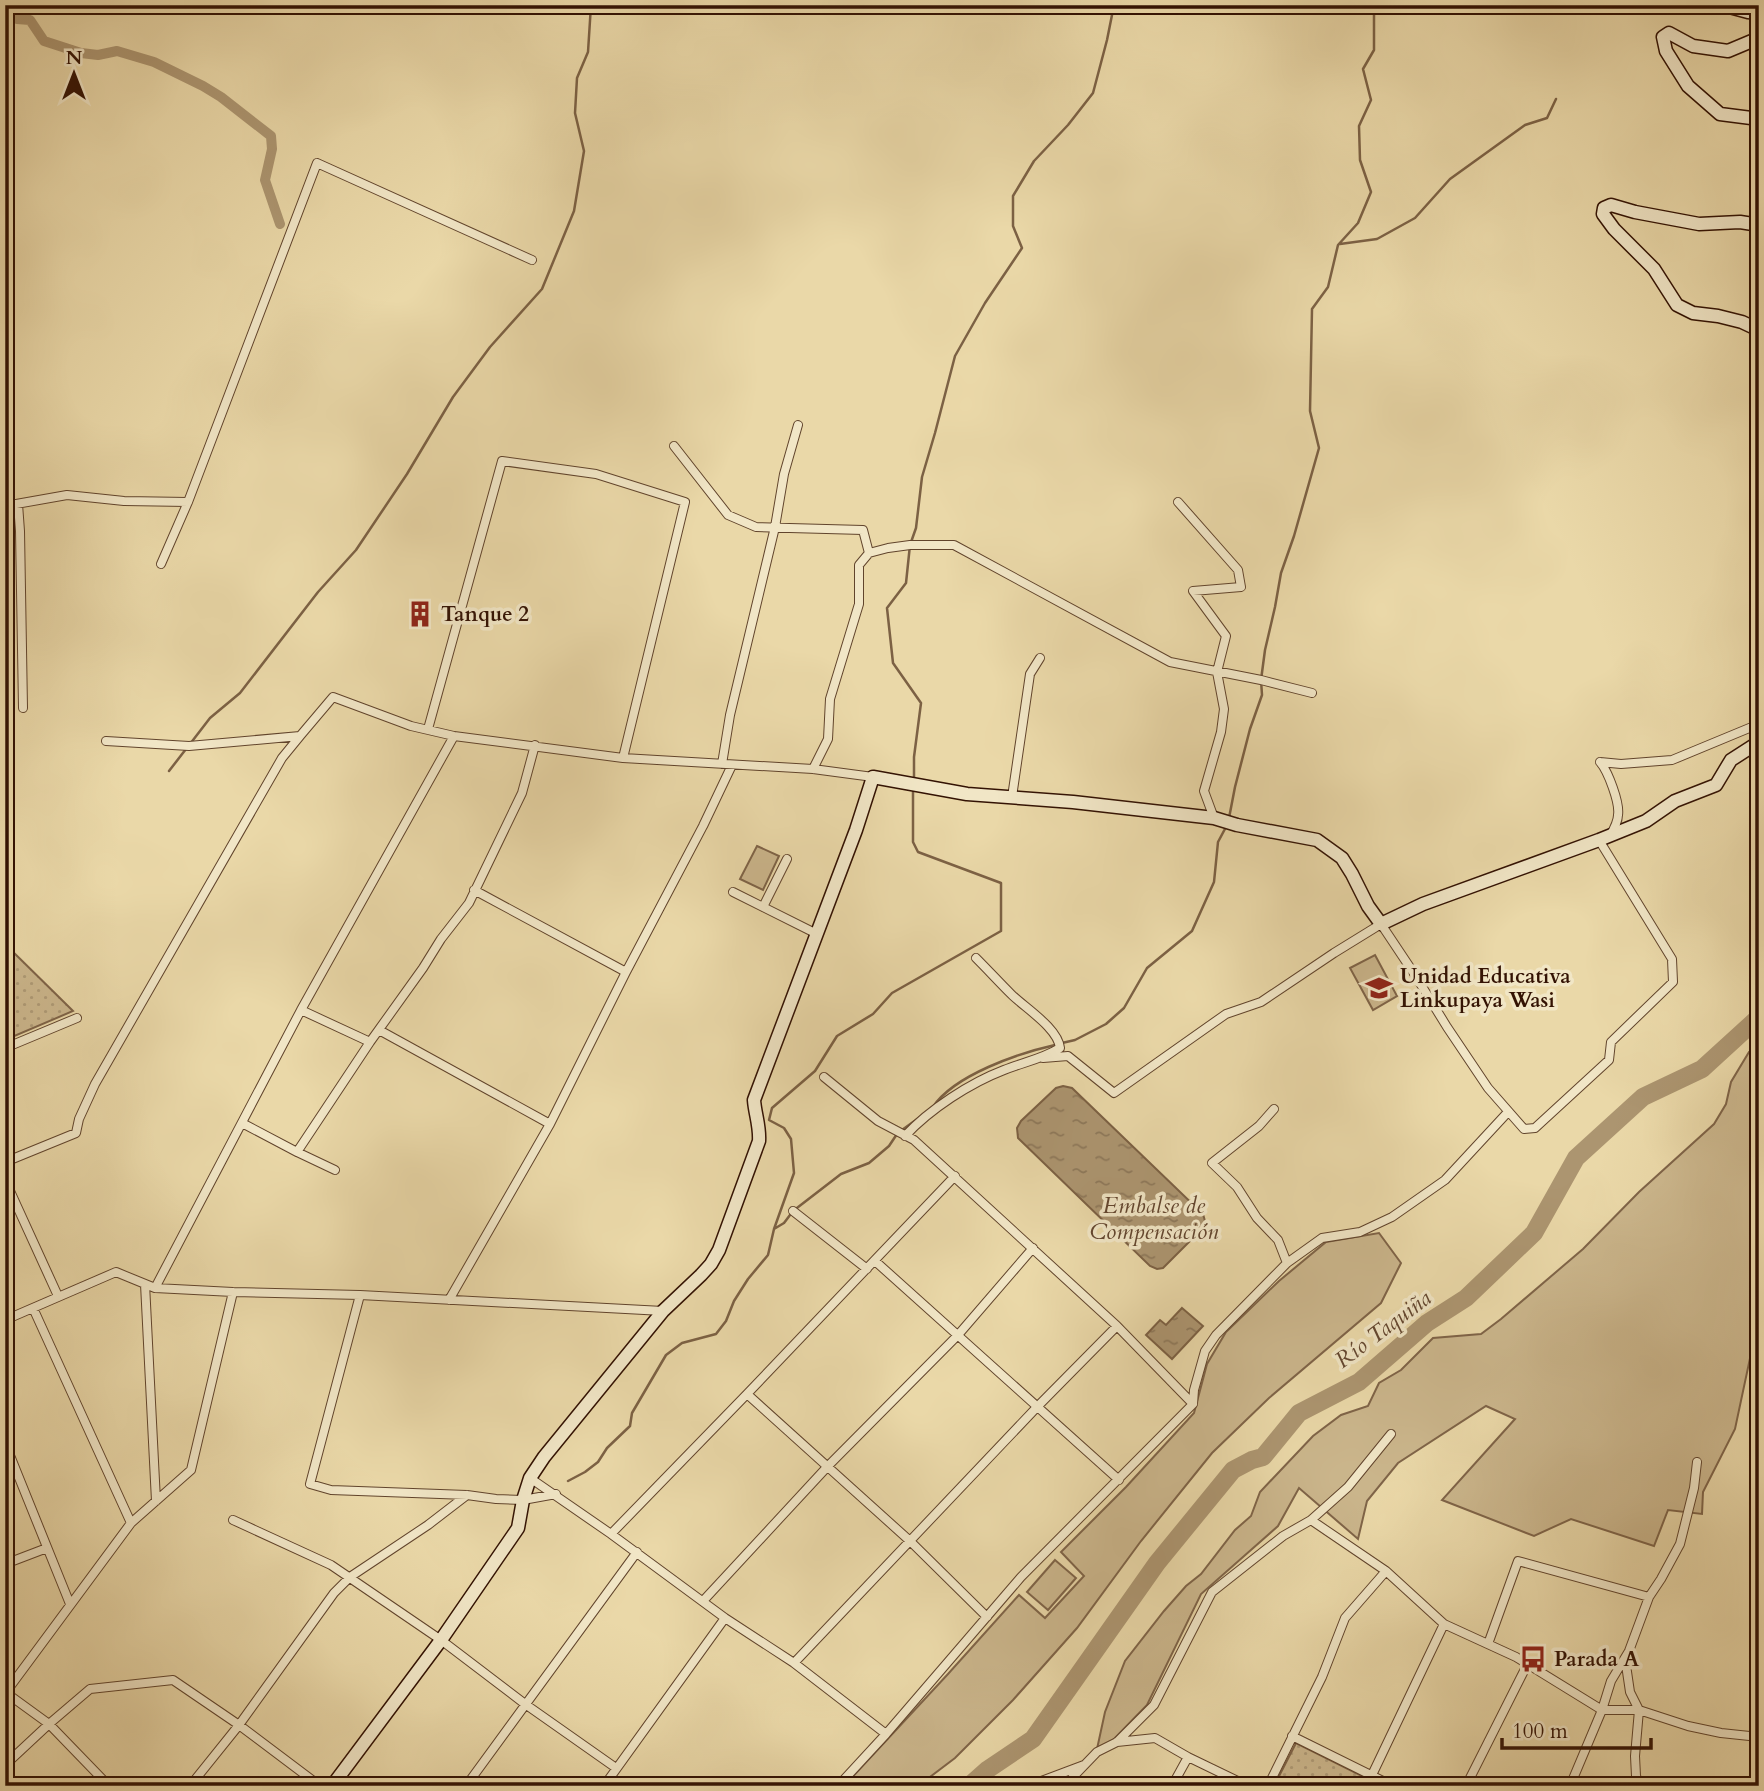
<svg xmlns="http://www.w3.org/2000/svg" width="1764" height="1791" viewBox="0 0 1764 1791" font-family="Cardo,serif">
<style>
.grass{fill:#cbb68c;stroke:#7f6448;stroke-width:2}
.park{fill:url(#park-dots);stroke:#7f6448;stroke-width:2}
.water{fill:url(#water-ripples);stroke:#7c6144;stroke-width:2}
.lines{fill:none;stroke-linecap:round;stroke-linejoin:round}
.stream{stroke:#7c6144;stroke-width:2.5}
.canal{stroke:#ac9570;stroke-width:10}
.river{stroke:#ac9570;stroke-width:18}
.street-casing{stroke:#61442c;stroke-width:10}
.secondary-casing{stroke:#331203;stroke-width:15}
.street{stroke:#f1e6c6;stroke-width:8}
.secondary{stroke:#f1e6c6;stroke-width:12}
.labels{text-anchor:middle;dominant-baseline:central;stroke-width:7;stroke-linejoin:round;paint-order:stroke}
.poi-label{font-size:21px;font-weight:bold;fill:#331203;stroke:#f1e6c6;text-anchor:start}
.water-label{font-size:23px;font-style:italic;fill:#63462f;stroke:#f1e6c6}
</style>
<defs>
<pattern id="park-dots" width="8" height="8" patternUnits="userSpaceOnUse" patternTransform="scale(1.75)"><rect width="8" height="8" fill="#cbb68c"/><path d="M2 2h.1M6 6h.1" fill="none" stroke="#af9b77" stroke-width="1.8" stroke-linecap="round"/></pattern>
<pattern id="water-ripples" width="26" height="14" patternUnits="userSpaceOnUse" patternTransform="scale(1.75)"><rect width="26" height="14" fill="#ac9570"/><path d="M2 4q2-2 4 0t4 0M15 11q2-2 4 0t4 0" fill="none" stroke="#8d785a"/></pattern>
</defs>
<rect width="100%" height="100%" fill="#ead8a8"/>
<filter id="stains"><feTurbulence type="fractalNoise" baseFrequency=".00286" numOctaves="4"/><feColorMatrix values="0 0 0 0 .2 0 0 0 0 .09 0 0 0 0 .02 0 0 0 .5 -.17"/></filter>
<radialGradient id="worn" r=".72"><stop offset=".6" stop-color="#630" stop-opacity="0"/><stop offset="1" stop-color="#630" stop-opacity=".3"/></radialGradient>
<!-- grass -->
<path class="grass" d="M757,846L779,856L763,890L740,879Z
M1375,955L1397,996L1373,1010L1350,968Z
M1759,1046V1316L1735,1429L1703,1492L1702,1514L1668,1510L1654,1546L1571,1519L1534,1536L1442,1500L1515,1419L1486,1406L1398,1463L1367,1501L1358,1539L1299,1488L1278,1526L1201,1594L1147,1705L1113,1740L1097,1749L1105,1712L1125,1661L1164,1611L1186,1586L1201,1574L1235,1530L1251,1516L1260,1492L1313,1436L1341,1415L1368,1406L1379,1383L1401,1370L1433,1338L1481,1334L1501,1319L1583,1249L1639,1192L1714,1124L1726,1104L1731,1082L1749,1052Z
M1379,1233L1401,1263L1381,1303L1269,1398L1212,1453L1141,1541L1077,1628L1013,1700L955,1758L926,1780L921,1786H844L948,1674L1019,1595L1045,1618L1084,1576L1061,1552L1126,1487L1194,1413L1207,1364L1226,1332L1279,1281L1326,1242Z
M1055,1560L1076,1578L1048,1610L1027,1592Z"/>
<!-- park -->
<path class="park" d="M5,944L73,1011L5,1040Z
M1296,1743L1382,1786H1277L1275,1784Z"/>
<!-- water -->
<path class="water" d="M1063,1086L1072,1088L1203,1214L1205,1221L1204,1227L1163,1268L1157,1269L1150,1266L1018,1138L1017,1128L1021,1121L1056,1088Z
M1182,1308L1203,1326L1172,1359L1146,1335L1160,1320L1166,1325Z"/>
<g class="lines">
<!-- stream -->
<path class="stream" d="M5,43L11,15L10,5
M1340,244L1377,239L1415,218L1450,179L1525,125L1547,118L1556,99
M190,744L210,718L240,693L318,592L356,550L407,474L453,397L490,347L542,289L574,211L584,151L575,113L577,78L588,52L591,5
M169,771L186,749
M914,779V757L921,703L893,663L887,608L906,583L910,545L916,528L922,477L935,433L955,356L985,303L1022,248L1013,226V196L1034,161L1068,125L1093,93L1107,40L1114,5
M1229,818L1235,787L1250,729L1262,695L1261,680L1265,650L1275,607L1281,573L1294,536L1319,448L1310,411L1312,309L1328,287L1338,245L1358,223L1371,192L1360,160L1359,126L1371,100L1363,69L1374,50V5
M1062,1043L1075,1040L1106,1024L1124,1008L1147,968L1192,931L1214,882L1218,842L1226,827
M933,1107C954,1075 1019,1053 1055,1045
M902,1130L920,1117
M774,1229L794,1173L791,1139L784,1128L769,1120L772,1108L815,1071L837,1036L873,1014L892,993L1001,931V883L918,852L913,842V792
M568,1481L585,1472L598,1462L607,1448L630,1426L632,1413L666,1355L682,1343L716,1334L726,1321L734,1301L748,1279L768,1255L774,1229L784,1223L793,1211L841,1174L869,1163L889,1146L897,1134"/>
<!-- canal -->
<path class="canal" d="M17,19L30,20L44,41L81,53L98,55L117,51L154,62L203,86L221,97L271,136L272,149L265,180L280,224"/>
<!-- river -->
<path class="river" d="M969,1786L987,1770L1033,1739L1157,1563L1233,1470L1252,1460L1263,1457L1299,1413L1359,1382L1427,1323L1466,1298L1534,1233L1576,1158L1643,1097L1702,1069L1759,1017"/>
<!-- street casing -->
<g class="street-casing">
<path id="street" d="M674,446L728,515L756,527L863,530L869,553L888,548L910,545H954L1170,662L1261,680L1312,693
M1178,502L1238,570L1241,587L1193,591L1226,636L1217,672L1224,709L1221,732L1204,791L1214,818
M18,504L20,531L23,708
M5,506L67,495L124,501L188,502
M161,564L188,502L317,163L532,260
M428,729L502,461L596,474L685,502L623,758
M300,736L333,697L411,726L454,736L623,758L813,769L873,777
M1600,762L1621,764L1672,760L1759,724
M1600,762C1608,771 1620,803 1618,815C1618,822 1614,829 1610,836
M722,764L730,715L775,527L784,474L798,425
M813,769L828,739L830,699L859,604V565L869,553
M1012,797L1030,674L1040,658
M474,890L626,972
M733,892L817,934
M763,907L787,859
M301,1010L370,1042
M379,1030L550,1124
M5,1048L77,1018
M1043,1058L1068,1056L1114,1093L1226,1014L1261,1002L1334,953L1381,924L1415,975L1447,1027L1488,1088L1524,1129L1535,1128L1609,1060L1611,1042L1673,982L1672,959L1599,840
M824,1077L878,1121L914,1140L1117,1326L1193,1404
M242,1123L297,1152L335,1170
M905,1136C930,1109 970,1083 1004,1070C1024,1062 1042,1059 1060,1048C1058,1028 1025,1008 1011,994C999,982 988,970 976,958
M297,1152L370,1042L423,968L441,939L469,903L522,793L535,745
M5,1162L76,1133L79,1119L95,1084L282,758L300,736L189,746L106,741
M5,1180L58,1296
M793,1211L867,1269
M875,1261L1119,1480
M1287,1263L1322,1238L1360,1232L1392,1217L1445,1180L1508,1112
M145,1284L156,1501
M155,1288L301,1010L454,736
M360,1295L310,1484L331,1490L467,1495L496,1499L523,1500L556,1494
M449,1300L550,1124L626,972L703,826L732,765
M33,1308L131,1523
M5,1320L116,1272L155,1288L233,1292L360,1295L663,1311
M747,1394L910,1541L987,1617
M5,1443L70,1604
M530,1478L611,1534L725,1618L794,1663L886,1734
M233,1520L331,1565L441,1640L525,1704L616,1768
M1311,1520L1386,1571L1444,1624L1516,1657L1602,1710H1639L1688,1726L1721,1733L1759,1737
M611,1534L747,1394L955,1176
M5,1564L47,1548
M703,1601L828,1466L958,1335L1033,1248
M1488,1644L1518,1561L1649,1597
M1628,1656L1626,1665L1630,1692L1639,1710L1635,1756L1636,1776L1640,1786
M794,1663L1038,1406L1117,1326
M5,1692L49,1724L109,1786
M6,1692L131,1523L191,1470L233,1292
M1292,1736L1393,1786
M1117,1742L1155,1738L1188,1757L1248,1786
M5,1765L49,1724L90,1689L173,1680L239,1725L320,1786
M1372,1775L1444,1624
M190,1786L239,1725L334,1593L350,1577L428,1525L467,1495
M466,1786L637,1552
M604,1786L725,1618
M838,1786L886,1734L1021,1577L1193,1404L1194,1390L1205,1351L1216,1335L1287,1263L1278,1240L1257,1218L1237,1187L1212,1163L1259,1126L1274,1109
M1028,1786L1084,1765
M1067,1786L1072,1778L1097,1752L1117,1742L1154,1705L1212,1592L1283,1536L1311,1520L1348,1487L1391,1434
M1172,1786L1188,1757
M1268,1786L1322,1677L1345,1618L1386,1571
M1466,1786L1527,1665
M1570,1786L1602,1710L1611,1681L1629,1651L1649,1597L1661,1579L1680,1544L1694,1488L1697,1462"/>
</g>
<!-- secondary casing -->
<g class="secondary-casing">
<path id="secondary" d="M1722,5L1748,12L1759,13
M1759,38L1728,51L1693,46L1669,33L1663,37L1666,51L1688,86L1720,114L1759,119
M1759,225L1740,222L1699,224L1635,212L1611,205L1604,208L1603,214L1614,229L1654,269L1677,305L1693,313L1718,316L1742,322L1759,330
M332,1786L441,1640L518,1528L523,1500L530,1478L544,1457L663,1311L701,1275L711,1264L719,1250L759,1141C760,1126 755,1114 754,1100L856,830L873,777L967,794L1073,802L1214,818L1237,825L1317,840L1342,858L1352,874L1368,906L1381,924L1423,904L1599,840L1646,821L1675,801L1716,785L1731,760L1759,742"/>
</g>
<!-- street -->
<use href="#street" class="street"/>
<!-- secondary -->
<use href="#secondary" class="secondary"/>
</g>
<!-- icons -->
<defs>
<g id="building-bare" transform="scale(2.1)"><path d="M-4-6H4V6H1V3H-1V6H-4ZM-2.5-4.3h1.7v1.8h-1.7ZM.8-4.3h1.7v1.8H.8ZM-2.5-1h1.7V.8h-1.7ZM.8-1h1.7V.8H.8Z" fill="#8f2418" stroke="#f1e6c6" stroke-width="2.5" paint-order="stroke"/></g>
<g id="school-bare" transform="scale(2.1)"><path d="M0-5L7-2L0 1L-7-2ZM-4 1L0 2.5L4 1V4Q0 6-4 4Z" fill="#8f2418" stroke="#f1e6c6" stroke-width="2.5" paint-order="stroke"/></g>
<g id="bus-bare" transform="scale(2.1)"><path d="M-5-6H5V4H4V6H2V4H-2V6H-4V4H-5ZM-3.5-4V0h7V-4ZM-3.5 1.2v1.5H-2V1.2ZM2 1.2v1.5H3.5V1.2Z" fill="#8f2418" stroke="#f1e6c6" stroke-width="2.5" paint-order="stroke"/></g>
</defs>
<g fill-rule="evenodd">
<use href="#building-bare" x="420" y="614"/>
<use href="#school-bare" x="1379" y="988"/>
<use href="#bus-bare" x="1533" y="1659"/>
</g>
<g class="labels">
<!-- poi labels -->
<g class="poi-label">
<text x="441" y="614">Tanque 2</text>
<text x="1400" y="976">Unidad Educativa<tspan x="1400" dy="24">Linkupaya Wasi</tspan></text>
<text x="1554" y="1659">Parada A</text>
</g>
<!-- water labels -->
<g class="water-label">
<text x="1154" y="1205">Embalse de<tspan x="1154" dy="26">Compensación</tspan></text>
<text transform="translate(1383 1329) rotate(-37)">Río Taquiña</text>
</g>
</g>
<!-- margin -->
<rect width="1764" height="1791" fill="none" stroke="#ead8a8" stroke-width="28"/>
<rect x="7" y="7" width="1750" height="1777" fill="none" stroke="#331203" stroke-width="3.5"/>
<rect x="14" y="14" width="1736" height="1763" fill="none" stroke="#331203" stroke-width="2"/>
<!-- north arrow -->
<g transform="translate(74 74)" stroke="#f1e6c6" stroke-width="5" paint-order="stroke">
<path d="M0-5L12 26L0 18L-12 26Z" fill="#331203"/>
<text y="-10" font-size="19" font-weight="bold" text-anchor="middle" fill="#331203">N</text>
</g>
<!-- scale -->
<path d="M1502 1738v10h149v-10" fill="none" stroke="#331203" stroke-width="3.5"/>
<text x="1512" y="1738" font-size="21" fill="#331203" stroke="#f1e6c6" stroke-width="5" paint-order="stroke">100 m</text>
<rect width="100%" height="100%" filter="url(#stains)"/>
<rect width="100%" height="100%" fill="url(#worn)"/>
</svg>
